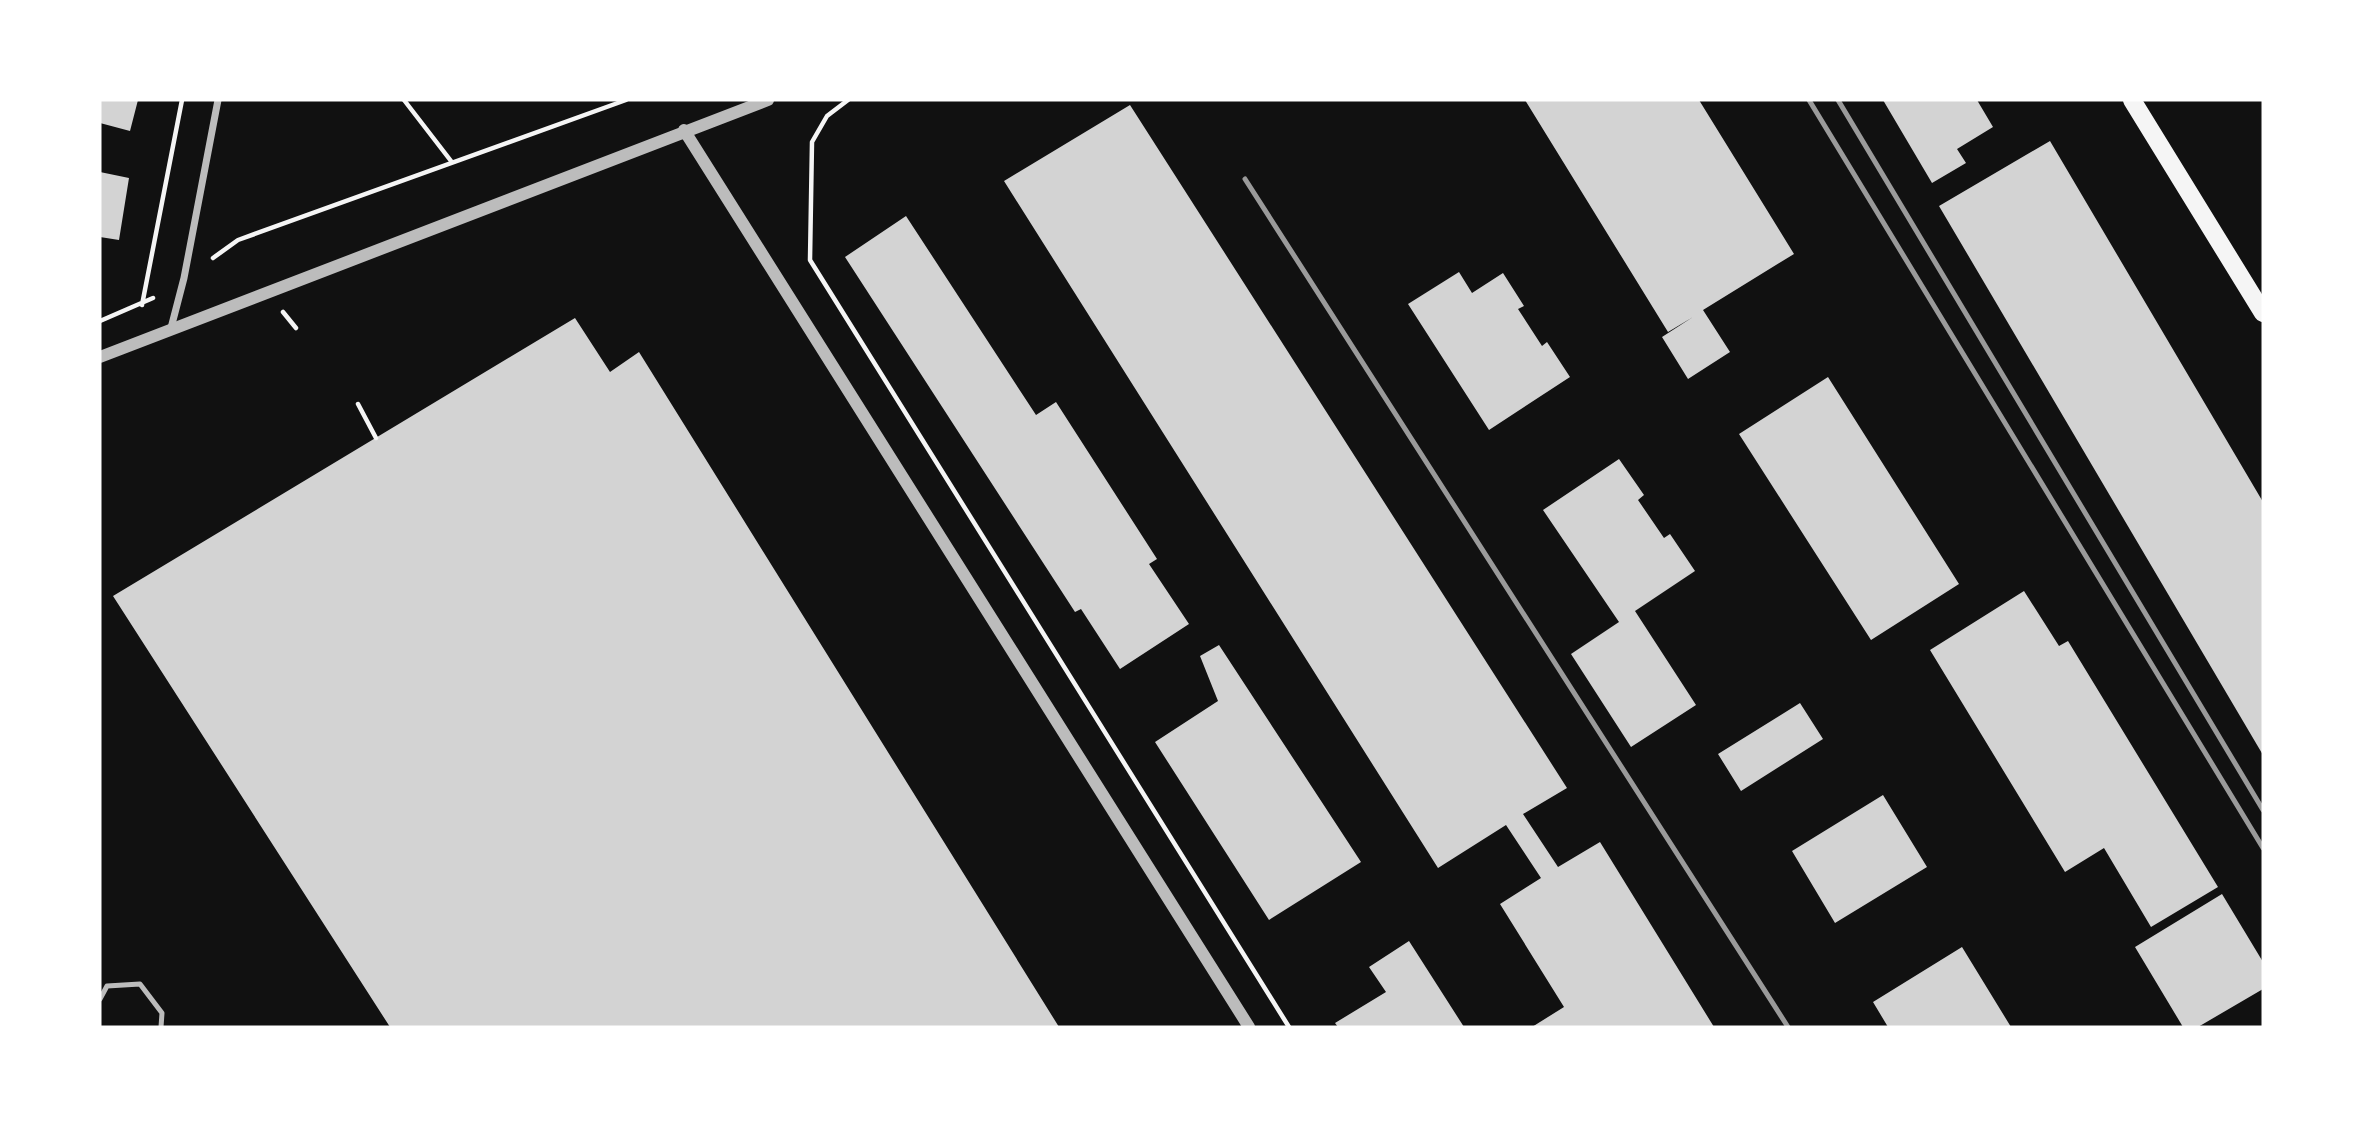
<svg xmlns="http://www.w3.org/2000/svg" width="2363" height="1127" viewBox="0 0 2363 1127" font-family="'IBM Plex Sans',sans-serif">
<style>
.building{fill:#d3d3d3}
.lines{fill:none;stroke-linecap:round;stroke-linejoin:round}
.path{stroke:#f5f5f5;stroke-width:4.5}
.service{stroke:#bcbcbc;stroke-width:5}
.minor{stroke:#bcbcbc;stroke-width:7}
.tertiary{stroke:#bcbcbc;stroke-width:12}
.primary{stroke:#f5f5f5;stroke-width:18}
.rail{stroke:#9a9a9a;stroke-width:5}
</style>
<rect width="100%" height="100%" fill="#111"/>
<!-- building -->
<path class="building" d="M100,100H138L130,131L100,123Z
M1525,100H1699L1794,254L1703,310L1730,352L1688,379L1662,337L1693,317L1668,332Z
M1883,100H1977L1993,127L1957,149L1966,163L1932,183Z
M1130,105L1567,788L1523,814L1558,867L1600,842L1714,1027H1532L1564,1007L1500,904L1541,878L1506,825L1438,868L1004,181Z
M2050,141L2263,502V755L1939,206Z
M100,172L129,178L119,240L100,237Z
M906,216L1036,415L1056,402L1157,559L1149,564L1189,624L1120,669L1081,609L1075,612L845,257Z
M1459,272L1472,293L1503,273L1524,306L1518,309L1542,346L1547,342L1570,377L1489,430L1408,304Z
M575,318L610,372L639,352L1059,1027H390L113,596Z
M1828,377L1959,584L1871,640L1739,434Z
M1619,459L1644,495L1638,500L1664,538L1670,534L1695,571L1635,611L1696,705L1631,747L1571,654L1619,622L1543,510Z
M2024,591L2059,646L2068,641L2218,887L2151,927L2104,848L2065,872L1930,650Z
M1219,645L1361,862L1269,920L1155,742L1218,701L1200,656Z
M1800,703L1823,739L1741,791L1718,754Z
M1883,795L1927,867L1835,923L1792,851Z
M2222,894L2263,962V989L2198,1027H2183L2135,947Z
M1409,941L1464,1027H1338L1335,1023L1386,992L1369,967Z
M1962,947L2011,1027H1888L1873,1002Z"/>
<g class="lines">
<!-- path -->
<path class="path" d="M404,100L451,161
M848,100L827,116L812,142L810,260L1289,1027
M213,258L238,240L626,100
M142,305L182,100
M283,312L296,328
M100,321L153,298
M358,404L376,438"/>
<!-- service -->
<path class="service" d="M100,999L107,986L140,984L162,1013L161,1027"/>
<!-- minor -->
<path class="minor" d="M171,328L184,278L218,100"/>
<!-- tertiary -->
<path class="tertiary" d="M684,130L1249,1027
M100,357L768,100"/>
<!-- primary -->
<path class="primary" d="M2132,100L2263,313"/>
<!-- rail -->
<path class="rail" d="M1809,100L2263,848
M1838,100L2263,810
M1245,179L1788,1027"/>
</g>
<!-- border -->
<rect width="2363" height="1127" fill="none" stroke="#ffffff" stroke-width="203"/>
</svg>
